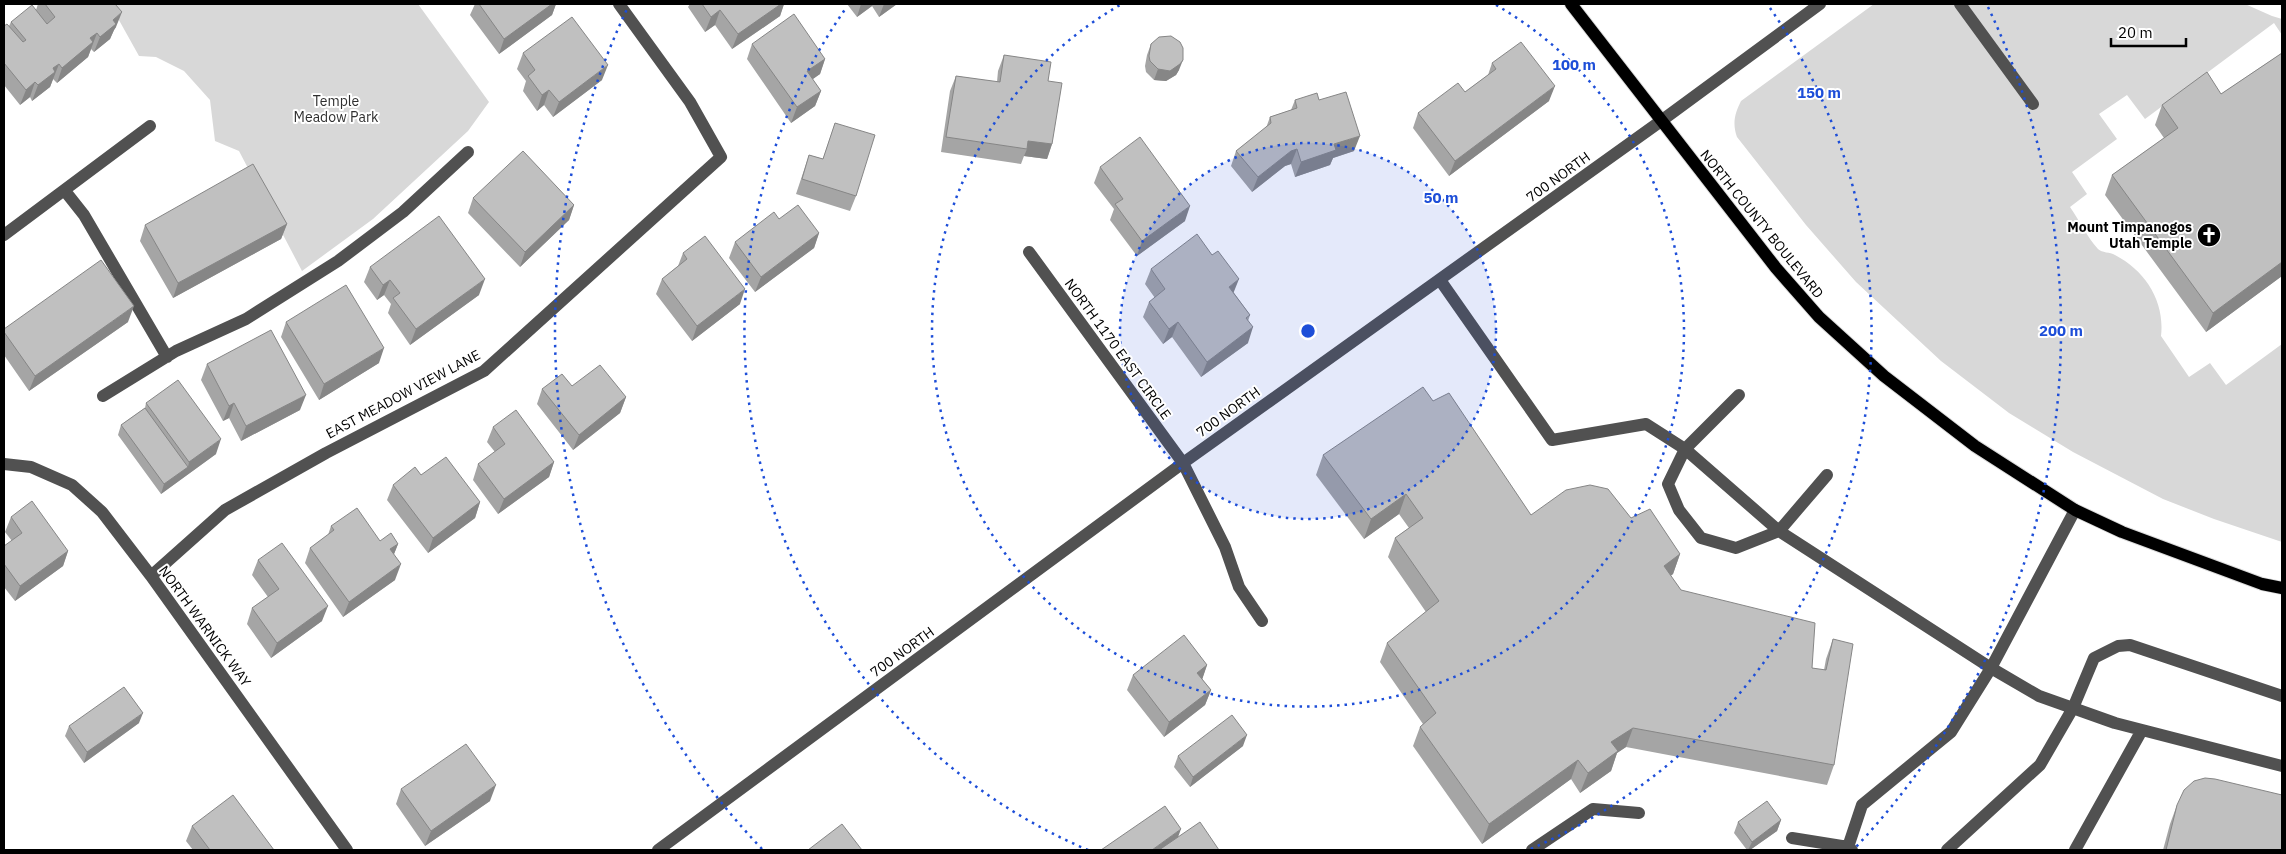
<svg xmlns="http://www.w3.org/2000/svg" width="2286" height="854" viewBox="0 0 2286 854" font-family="'IBM Plex Sans',sans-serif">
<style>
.green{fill:#d8d8d8}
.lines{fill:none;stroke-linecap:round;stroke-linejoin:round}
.major-casing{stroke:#dbdbdb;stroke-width:14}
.minor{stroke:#515151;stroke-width:12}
.major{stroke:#000;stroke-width:12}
.wall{fill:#a5a5a5}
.shaded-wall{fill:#868686}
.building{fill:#c0c0c0;stroke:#868686}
.ring{fill:none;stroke:#1d4ed8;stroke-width:2.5;stroke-dasharray:2.5 5}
.labels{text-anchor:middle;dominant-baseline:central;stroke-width:4;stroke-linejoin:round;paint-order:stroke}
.park-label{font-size:14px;fill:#2f2f2f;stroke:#fff}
.street-label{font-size:14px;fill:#000;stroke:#fff}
.poi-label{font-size:14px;font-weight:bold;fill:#000;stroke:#fff;text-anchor:end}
.centre{fill:#1d4ed8;stroke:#fff;stroke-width:2.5}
.ring-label{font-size:15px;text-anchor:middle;font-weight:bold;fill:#1d4ed8;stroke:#fff;stroke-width:4;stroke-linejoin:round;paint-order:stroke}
</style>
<rect width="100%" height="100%" fill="#fff"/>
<!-- green -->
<path class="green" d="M110,4H418L489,102L468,131L373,219L302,271L239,151L215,141L210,100L184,71L156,57L139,56Z
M1874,4H2245L2272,16L2282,19V35L2274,23L2145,119L2127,95L2099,114L2117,139L2072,172L2087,194L2070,207C2079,220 2087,237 2098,249C2102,253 2110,252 2115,255C2146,271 2165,302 2161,336L2189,377L2210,363L2226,385L2282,344V542L2214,519L2163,499L2073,452L2009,413L1941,361L1856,282L1806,225L1737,137C1732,123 1735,113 1741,101Z"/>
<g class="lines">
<!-- major casing -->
<g class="major-casing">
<path id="major" d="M1571,4L1776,268L1819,317L1884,376L1975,446L2075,510L2122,532L2262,584L2282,588"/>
</g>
<!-- minor -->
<path class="minor" d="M1960,4L2033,104
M65,191L84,215L167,357
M4,235L150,126
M1029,252L1183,463L1225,547L1239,587L1262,621
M1440,280L1552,440L1646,424L1685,449L1779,531L1991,668L2039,696L2115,723L2282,766
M1739,395L1685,449L1668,484L1679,510L1701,538L1736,548L1779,531L1827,475
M103,396L176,351L246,319L338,261L403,212L468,152
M4,464L31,467L72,485L102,512L151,576L347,850
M151,576L225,510L326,453L484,371L721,157L690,102L619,4
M1792,838L1848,847
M658,850L1183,463L1661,121L1820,4
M1532,850L1593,809L1639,813
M1852,850L1848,847L1862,805L1951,732L1991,668L2075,510
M1947,850L2040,765L2073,708L2094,658L2118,646L2130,645L2282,696
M2075,850L2142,730"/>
<!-- major -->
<use href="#major" class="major"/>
</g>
<!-- wall -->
<path class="wall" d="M38,4H115L116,27L114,30L110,39L94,52L91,49L88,57L57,83L53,79L50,87L32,101L30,97L20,105L4,85V26H9L11,22L36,10Z
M475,4H556L552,15L499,54L470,15Z
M690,4H784L780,16L732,49L715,25L705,32L688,7Z
M847,4H897L879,17L872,6L857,17Z
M752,44L825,59L820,74L812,79L821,91L815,106L791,123L747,59Z
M1151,44L1179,70L1176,75L1166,81L1154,80L1146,72L1145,66L1147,55Z
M523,53L602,80L553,117L544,105L537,111L523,91L526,81L517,69Z
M2282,53V276L2206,332L2105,195L2112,175L2164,138L2155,125L2162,105L2221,94Z
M1004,55L1048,81L1052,144L1047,159L1024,156L1021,164L941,152L950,91L956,76L997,82L998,71Z
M1492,63L1549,101L1449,176L1413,128L1418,113L1465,92L1488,75Z
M1295,100H1319L1354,151L1333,158L1330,165L1295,177L1291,164L1285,166L1252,192L1231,166L1236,151L1266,128L1270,117L1291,110Z
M835,123L856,196L850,211L796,194L809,155L823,159Z
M1100,167L1185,221L1137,256L1110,220L1114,209L1094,183Z
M473,198L574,205L569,220L520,267L468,213Z
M287,224L281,239L173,298L140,241L145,225Z
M819,233L814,248L755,292L729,258L735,242Z
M683,253L740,304L692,341L656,294L662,279L678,266Z
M370,267L479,295L410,345L388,313L391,304L384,295L377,300L364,282Z
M1151,269L1234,293L1250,315L1248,321V343L1201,377L1172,337L1163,344L1143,317L1149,302L1155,298L1145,284Z
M128,322L29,391L4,355V329Z
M286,322L379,363L319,400L281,337Z
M207,364L300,410L241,441L229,418L223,421L201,380Z
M542,389L626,397L620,413L573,450L537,404Z
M1433,401L1531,515L1631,518L1680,554L1673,574L1670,576L1681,590L1812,668L1824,670L1826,659L1833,639L1834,765L1827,785L1626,747L1617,753L1611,771L1580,793L1571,779L1482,844L1413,746L1420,727L1423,724L1380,662L1387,643L1426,612L1388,557L1395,538L1409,528L1399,514L1364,539L1316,475L1323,455Z
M146,403L216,454L161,494L118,435L121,425L145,408Z
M493,427L554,462L549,477L498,514L473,480L478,464L495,452L487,442Z
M421,475L480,502L475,518L428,553L387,500L393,485Z
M11,517L68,551L63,566L15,601L4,587V546L12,541L5,532Z
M331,526L380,541L398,544L394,554L395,580L343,617L305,563L310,548L328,535Z
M258,560L322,621L271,658L247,624L252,608L268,597L252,575Z
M1207,665L1202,679L1211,690L1205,705L1164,737L1127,690L1133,675Z
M139,723L84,763L65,736L69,726Z
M1243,746L1190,787L1174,767L1178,756Z
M401,789L490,801L425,846L396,804Z
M2177,805L2282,850H2163L2170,824Z
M1781,820L1777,831L1750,850H1747L1734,833L1738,822Z
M192,826L274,850H193L186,841Z"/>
<!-- shaded-wall -->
<path class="shaded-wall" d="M552,4H556L552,15L499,54L504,39Z
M781,4H784L780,16L732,49L738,34Z
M861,4H873L872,6L857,17Z
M884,4H897L879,17Z
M720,10L715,25L705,32L711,17Z
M122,12L116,27L114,30L110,39L94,52L100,37L113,20Z
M97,33L88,57L57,83L62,68L90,38Z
M825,59L820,74L802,87L807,71Z
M1183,60L1179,70L1176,75L1166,81L1154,80L1158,69Z
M59,64L50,87L32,101L38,85L53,68Z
M608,65L602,80L553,117L559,102Z
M35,82L30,97L20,105L26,90Z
M1555,86L1549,101L1449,176L1455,161Z
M549,90L544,105L537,111L542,95Z
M821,91L815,106L791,123L797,107Z
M1360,136L1354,151L1333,158L1330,165L1295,177L1301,162L1334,144Z
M1028,141L1052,144L1047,159L1024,156L1027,149Z
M1297,149L1291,164L1285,166L1252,192L1258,177L1291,151Z
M574,205L569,220L520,267L525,252Z
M1190,206L1185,221L1137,256L1142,241Z
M287,224L281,239L173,298L178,283Z
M819,233L814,248L755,292L761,277Z
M2282,262V276L2206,332L2213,313Z
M485,279L479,295L410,345L416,329Z
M1239,279L1233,294L1229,287Z
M390,280L384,295L377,300L383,285Z
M745,289L740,304L692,341L697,326Z
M134,306L128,322L29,391L35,376Z
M1178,322L1172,337L1163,344L1169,329Z
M1253,327L1248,343L1201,377L1207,362Z
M384,348L379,363L319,400L324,384Z
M306,395L300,410L241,441L246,426Z
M626,397L620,413L573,450L579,435Z
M234,403L229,418L223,421L229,406Z
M221,439L216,454L161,494L164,484L188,467L189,462Z
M554,462L549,477L498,514L504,499Z
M1406,494L1399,514L1364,539L1371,519Z
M480,502L475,518L428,553L433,538Z
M398,544L392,559L390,549Z
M68,551L63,566L15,601L20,586Z
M1680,554L1673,574L1657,586L1664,566Z
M401,564L395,580L343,617L349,602Z
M328,606L322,621L271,658L277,643Z
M1207,665L1202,680L1197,673Z
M1211,690L1205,705L1164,737L1169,722Z
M143,713L139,723L84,763L87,752Z
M1633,728L1626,747L1617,753L1611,771L1580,793L1588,773L1611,742Z
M1247,735L1243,746L1190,787L1193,777Z
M1578,760L1571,779L1482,844L1489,824Z
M496,785L490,801L425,846L431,831Z
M1781,820L1777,831L1750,850H1748L1752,842Z
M1181,829L1177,840L1163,850H1152Z"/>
<!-- building -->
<path class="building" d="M45,4H115L122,12L113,20L116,24L100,37L97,33L90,38L93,42L62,68L59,64L53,68L55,72L38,85L35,82L26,90L4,63V26L7,24L23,42L26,40L11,22L32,5L47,24L55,17Z
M479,4H552L504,39Z
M702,4H781L738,34L720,10L711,17Z
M794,14L825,59L807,71L821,91L797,107L752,44Z
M572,17L608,65L559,102L549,90L542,95L528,76L535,70L523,53Z
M1171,36L1180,42L1183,48V60L1180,64L1170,71L1158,69L1150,61L1149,56L1151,44L1159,37Z
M1521,42L1555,86L1455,161L1418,113L1458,83L1465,92L1496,69L1492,63Z
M2282,53V262L2213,313L2112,175L2178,128L2162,105L2207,72L2221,94Z
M1004,55L1051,62L1048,81L1062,83L1052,144L1028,141L1027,149L946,137L956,76L1000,82Z
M1346,92L1360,136L1334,144L1336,150L1301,162L1297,149L1291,151L1258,177L1236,151L1271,123L1270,117L1297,108L1295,100L1317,93L1319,100Z
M835,123L875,135L856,196L802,179L809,155L823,159Z
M1140,137L1190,206L1142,241L1115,204L1123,199L1100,167Z
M523,151L574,205L525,252L473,198Z
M253,164L287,224L178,283L145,225Z
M798,205L819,233L761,277L735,242L774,212L779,219Z
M439,216L485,279L416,329L393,298L400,293L390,280L383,285L370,267Z
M1197,234L1212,255L1218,251L1239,279L1229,287L1250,315L1246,318L1253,327L1207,362L1178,322L1169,329L1149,302L1165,289L1151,269Z
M705,236L745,289L697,326L662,279L687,259L683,253Z
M101,260L134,306L35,376L4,332V329Z
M346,285L384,348L324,384L286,322Z
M271,330L306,395L246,426L234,403L229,406L207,364Z
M600,365L626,397L579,435L542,389L562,374L572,386Z
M178,380L221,439L189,462L146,403Z
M1423,387L1433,401L1449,393L1531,515L1566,490L1590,485L1608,489L1631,518L1650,509L1680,554L1664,566L1681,590L1815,623L1812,668L1826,670L1833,639L1853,644L1834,765L1633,728L1611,742L1618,751L1588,773L1578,760L1489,824L1420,727L1436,713L1387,643L1439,601L1395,538L1423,518L1406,494L1371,519L1323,455Z
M145,408L188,467L164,484L121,425Z
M516,410L554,462L504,499L478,464L505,444L493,427Z
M446,457L480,502L433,538L393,485L415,467L421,475Z
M32,501L68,551L20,586L4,564V546L22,533L11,517Z
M357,508L380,541L391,533L398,544L390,549L401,564L349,602L310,548L334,530L331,526Z
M282,543L328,606L277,643L252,608L279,589L258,560Z
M1184,635L1207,665L1197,673L1211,690L1169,722L1133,675Z
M124,687L143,713L87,752L69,726Z
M1232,715L1247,735L1193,777L1178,756Z
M466,744L496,785L431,831L401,789Z
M2205,778L2215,779L2282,795V850H2166L2177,805L2184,790L2194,781Z
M233,795L274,850H210L192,826Z
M1767,801L1781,820L1752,842L1738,822Z
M1165,806L1181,829L1152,850H1101Z
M1200,822L1219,850H1159Z
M842,824L862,850H808Z"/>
<!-- distance rings -->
<circle cx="1308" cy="331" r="188" fill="#1d4ed8" fill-opacity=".12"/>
<g class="ring">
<circle cx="1308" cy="331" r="188"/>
<path d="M1496 5A376 376 0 1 1 1120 5"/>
<path d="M1088 850A564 564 0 0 1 846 8M1770 8A564 564 0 0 1 1528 850"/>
<path d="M762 849A753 753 0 0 1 628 7M1988 7A753 753 0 0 1 1854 849"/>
</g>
<!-- icons -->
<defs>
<g id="church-disc" transform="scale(1.25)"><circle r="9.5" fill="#000" stroke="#fff"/><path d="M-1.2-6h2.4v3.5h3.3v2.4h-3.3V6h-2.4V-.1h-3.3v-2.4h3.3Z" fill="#fff"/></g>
</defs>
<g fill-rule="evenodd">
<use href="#church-disc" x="2209" y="235"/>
</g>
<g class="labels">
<!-- park labels -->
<g class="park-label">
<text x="336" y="101">Temple<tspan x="336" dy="16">Meadow Park</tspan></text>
</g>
<!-- street labels -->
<g class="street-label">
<text transform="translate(1558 177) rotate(-36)">700 NORTH</text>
<text transform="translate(1762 224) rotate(51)">NORTH COUNTY BOULEVARD</text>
<text transform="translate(1118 349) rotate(54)">NORTH 1170 EAST CIRCLE</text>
<text transform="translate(403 394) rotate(-28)">EAST MEADOW VIEW LANE</text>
<text transform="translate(1228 412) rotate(-36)">700 NORTH</text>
<text transform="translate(205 626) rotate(54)">NORTH WARNICK WAY</text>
<text transform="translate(902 652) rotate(-36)">700 NORTH</text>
</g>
<!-- poi labels -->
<g class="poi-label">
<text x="2192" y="227">Mount Timpanogos<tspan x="2192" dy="16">Utah Temple</tspan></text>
</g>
</g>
<circle cx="1308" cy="331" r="8" class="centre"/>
<g class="ring-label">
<text x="1574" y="70">100 m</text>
<text x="1819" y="98">150 m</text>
<text x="1441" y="203">50 m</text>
<text x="2061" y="336">200 m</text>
</g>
<!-- border -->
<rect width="2286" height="854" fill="none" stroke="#000000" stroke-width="10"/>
<!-- scale -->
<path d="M2111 38v8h75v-8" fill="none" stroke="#000000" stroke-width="2.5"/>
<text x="2118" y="38" font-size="15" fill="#000000" stroke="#ffffff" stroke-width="4" paint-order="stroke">20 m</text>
</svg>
